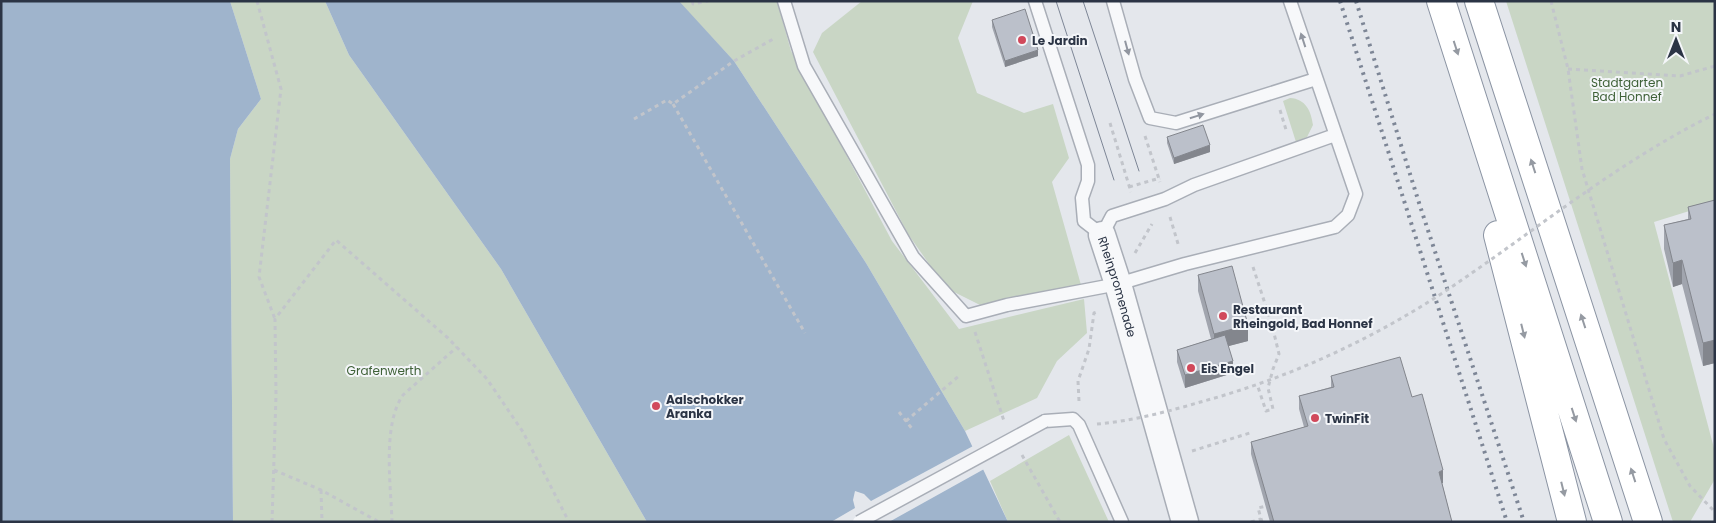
<svg xmlns="http://www.w3.org/2000/svg" width="1716" height="523" viewBox="0 0 1716 523" font-family="Poppins,sans-serif">
<style>
.green{fill:#c9d6c5}
.water{fill:#9fb4cc}
.pier{fill:#e4e7ec}
.lines{fill:none;stroke-linecap:round;stroke-linejoin:round}
.lane-casing{stroke:#a9aeb7;stroke-width:15}
.street-casing{stroke:#a9aeb7;stroke-width:29}
.highway-casing{stroke:#8b94a3;stroke-width:30}
.path{stroke:#c2c5cb;stroke-width:3;stroke-dasharray:4 4;stroke-linecap:butt}
.lane{stroke:#f7f8fa;stroke-width:12}
.street{stroke:#f7f8fa;stroke-width:26}
.highway{stroke:#fff;stroke-width:28}
.tram{stroke:#7d8696;stroke-width:1}
.rail{stroke:#7d8696;stroke-width:4;stroke-dasharray:2.5 5;stroke-linecap:butt}
.lane-bridge-casing{stroke:#a9aeb7;stroke-width:15;stroke-linecap:butt}
.path-bridge{stroke:#c2c5cb;stroke-width:3;stroke-dasharray:4 4;stroke-linecap:butt}
.lane-bridge{stroke:#f7f8fa;stroke-width:12}
.wall{fill:#a1a5ae}
.shaded-wall{fill:#83868d}
.building{fill:#bbc0ca;stroke:#83868d}
.oneway{fill:#9196a0}
.oneway2{fill:#959aa2}
.poi-dot{fill:#d1495b;stroke:#f4f6f9;stroke-width:2}
.labels{text-anchor:middle;dominant-baseline:central;stroke-width:4;stroke-linejoin:round;paint-order:stroke}
.poi-label{font-size:12px;font-weight:bold;fill:#2b3445;stroke:#f4f6f9;text-anchor:start}
.park-label{font-size:12px;fill:#3f6138;stroke:#f4f6f9}
.street-label{font-size:12px;fill:#2b3445;stroke:#f4f6f9}
</style>
<rect width="100%" height="100%" fill="#e4e7ec"/>
<!-- green -->
<path class="green" d="M230,1H325L349,55L501,269L647,522H233L230,159L238,129L261,99Z
M777,1L791,51L892,241L959,329L1084,299L1087,333L1057,361L1037,398L965,431L866,263L734,61L679,2Z
M862,1H973L958,38L977,93L1024,113L1053,104L1069,158L1052,182L1081,285L980,305L946,288L908,234L813,52L822,33Z
M1506,1H1715V203L1654,222L1715,452V479L1690,522H1673Z
M1290,98C1306,99 1311,111 1313,125L1307,137L1296,142L1283,101Z
M1069,435L1109,522H1008L990,481Z"/>
<!-- water -->
<path class="water" d="M1,1H230L261,99L238,129L230,159L233,522H1Z
M325,1H679L734,61L866,263L965,431L1008,522H647L501,269L349,55Z"/>
<!-- pier -->
<path class="pier" d="M975,445L986,468L889,522H831L855,508L853,500L855,491L864,494L871,501Z"/>
<g class="lines">
<!-- lane casing -->
<g class="lane-casing">
<path id="lane" d="M784,1L804,66L913,257L966,316L1007,305L1118,284L1185,264L1335,227L1348,215L1356,194L1290,1
M1035,1L1088,165V181L1082,198L1084,221L1102,235L1112,216L1165,199L1194,185L1335,135
M1113,1L1135,79L1150,118L1176,123L1316,79
M1045,421L1073,419L1079,425L1122,522"/>
</g>
<!-- street casing -->
<g class="street-casing">
<g id="street">
<path id="s1" d="M1102,235L1118,284L1185,522"/>
</g>
</g>
<!-- highway casing -->
<g class="highway-casing">
<path id="highway" d="M1441,1L1608,522
M1479,1L1648,522
M1498,235L1572,522"/>
</g>
<!-- path -->
<path class="path" d="M257,1L281,89L259,277L275,319
M692,1L693,4L708,1
M1551,1L1568,69L1582,169L1664,439L1690,486L1715,512
M1568,69L1680,76L1715,66
M673,104L805,333
M1280,110L1287,133
M634,119L667,100L673,104L734,61L775,38
M1110,123L1131,192
M1145,136L1160,182
M1129,187L1160,178
M1170,217L1179,247
M1135,253L1152,224
M1253,267L1272,325L1279,354L1273,369L1268,388L1273,409L1266,411L1257,384
M975,332L1004,421
M1079,401L1078,381L1089,349L1094,313L1099,311
M899,412L913,430
M906,421L960,375
M1192,451L1253,432
M1022,455L1060,522
M274,470L321,490L379,522
M321,490L322,522
M272,522L276,395L275,319L336,240L448,338L487,379L523,432L569,522
M392,522C391,486 382,425 403,395L457,347
M1251,522L1261,519
M1262,522L1258,508L1266,506"/>
<!-- lane -->
<use href="#lane" class="lane"/>
<!-- street -->
<use href="#street" class="street"/>
<!-- highway -->
<use href="#highway" class="highway"/>
<!-- tram -->
<path class="tram" d="M1056,1L1114,180
M1083,1L1139,171"/>
<!-- rail -->
<path class="rail" d="M1340,1L1507,522
M1356,1L1420,206L1524,522"/>
<!-- lane-bridge casing -->
<g class="lane-bridge-casing">
<path id="lane-bridge" d="M859,522L1045,421"/>
</g>
<!-- path-bridge -->
<path class="path-bridge" d="M1097,424C1133,421 1170,411 1204,401C1288,378 1371,340 1444,292C1534,232 1617,162 1715,114"/>
<!-- lane-bridge -->
<use href="#lane-bridge" class="lane-bridge"/>
</g>
<!-- wall -->
<path class="wall" d="M992,20L1038,56L1005,67L992,27Z
M1167,137L1210,152L1174,164L1167,143Z
M1715,200V363L1703,366L1682,284L1673,287L1664,249V225L1688,219V207Z
M1198,275L1248,341L1228,346L1233,373L1185,388L1177,362V350L1211,339L1198,291Z
M1331,376L1412,397L1443,483H1442L1452,522H1270L1251,454V442L1304,427L1299,409V396L1331,387Z"/>
<!-- shaded-wall -->
<path class="shaded-wall" d="M1038,50V56L1005,67V61Z
M1210,145V152L1174,164V158Z
M1682,260V284L1673,287V263Z
M1248,325V341L1214,350V334Z
M1715,340V363L1703,366V343Z
M1233,361V373L1185,388V375Z
M1443,470V483L1439,484V472Z"/>
<!-- building -->
<path class="building" d="M1025,9L1038,50L1005,61L992,20Z
M1203,125L1210,145L1174,158L1167,137Z
M1715,200V340L1703,343L1682,260L1673,263L1664,225L1691,219L1688,207Z
M1232,266L1248,325L1214,334L1198,275Z
M1225,335L1233,361L1185,375L1177,350Z
M1400,357L1412,397L1422,394L1443,470L1439,472L1452,522H1274L1251,442L1308,426L1299,396L1334,387L1331,376Z"/>
<!-- one-way arrows -->
<defs><path id="oneway-solid" d="M-6-.8H1V-3.2L6.5 0L1 3.2V.8H-6Z" transform="scale(1.25)"/></defs>
<g class="oneway">
<use href="#oneway-solid" transform="translate(1303 40) rotate(-108)"/>
<use href="#oneway-solid" transform="translate(1127 48) rotate(75)"/>
<use href="#oneway-solid" transform="translate(1197 116) rotate(-17)"/>
</g>
<g class="oneway2">
<use href="#oneway-solid" transform="translate(1456 48) rotate(72)"/>
<use href="#oneway-solid" transform="translate(1533 166) rotate(-108)"/>
<use href="#oneway-solid" transform="translate(1524 260) rotate(72)"/>
<use href="#oneway-solid" transform="translate(1583 321) rotate(-108)"/>
<use href="#oneway-solid" transform="translate(1523 331) rotate(76)"/>
<use href="#oneway-solid" transform="translate(1574 415) rotate(72)"/>
<use href="#oneway-solid" transform="translate(1633 475) rotate(-108)"/>
<use href="#oneway-solid" transform="translate(1563 489) rotate(76)"/>
</g>
<!-- markers -->
<g class="poi-dot">
<circle cx="1022" cy="40" r="5"/>
<circle cx="1223" cy="316" r="5"/>
<circle cx="1191" cy="368" r="5"/>
<circle cx="656" cy="406" r="5"/>
<circle cx="1315" cy="418" r="5"/>
</g>
<g class="labels">
<!-- poi labels -->
<g class="poi-label">
<text x="1032" y="40">Le Jardin</text>
<text x="1233" y="309">Restaurant<tspan x="1233" dy="14">Rheingold, Bad Honnef</tspan></text>
<text x="1201" y="368">Eis Engel</text>
<text x="666" y="399">Aalschokker<tspan x="666" dy="14">Aranka</tspan></text>
<text x="1325" y="418">TwinFit</text>
</g>
<!-- park labels -->
<g class="park-label">
<text x="1627" y="82">Stadtgarten<tspan x="1627" dy="14">Bad Honnef</tspan></text>
<text x="384" y="370">Grafenwerth</text>
</g>
<!-- street labels -->
<g class="street-label">
<text stroke="none"><textPath href="#s1" startOffset="54">Rheinpromenade</textPath></text>
</g>
</g>
<!-- border -->
<rect width="1716" height="523" fill="none" stroke="#2b3445" stroke-width="5"/>
<!-- north arrow -->
<g transform="translate(1676 40)" stroke="#f4f6f9" stroke-width="4" paint-order="stroke">
<path d="M0-4L9 19L0 12L-9 19Z" fill="#2b3445"/>
<text y="-8" font-size="14" font-weight="bold" text-anchor="middle" fill="#2b3445">N</text>
</g>
</svg>
